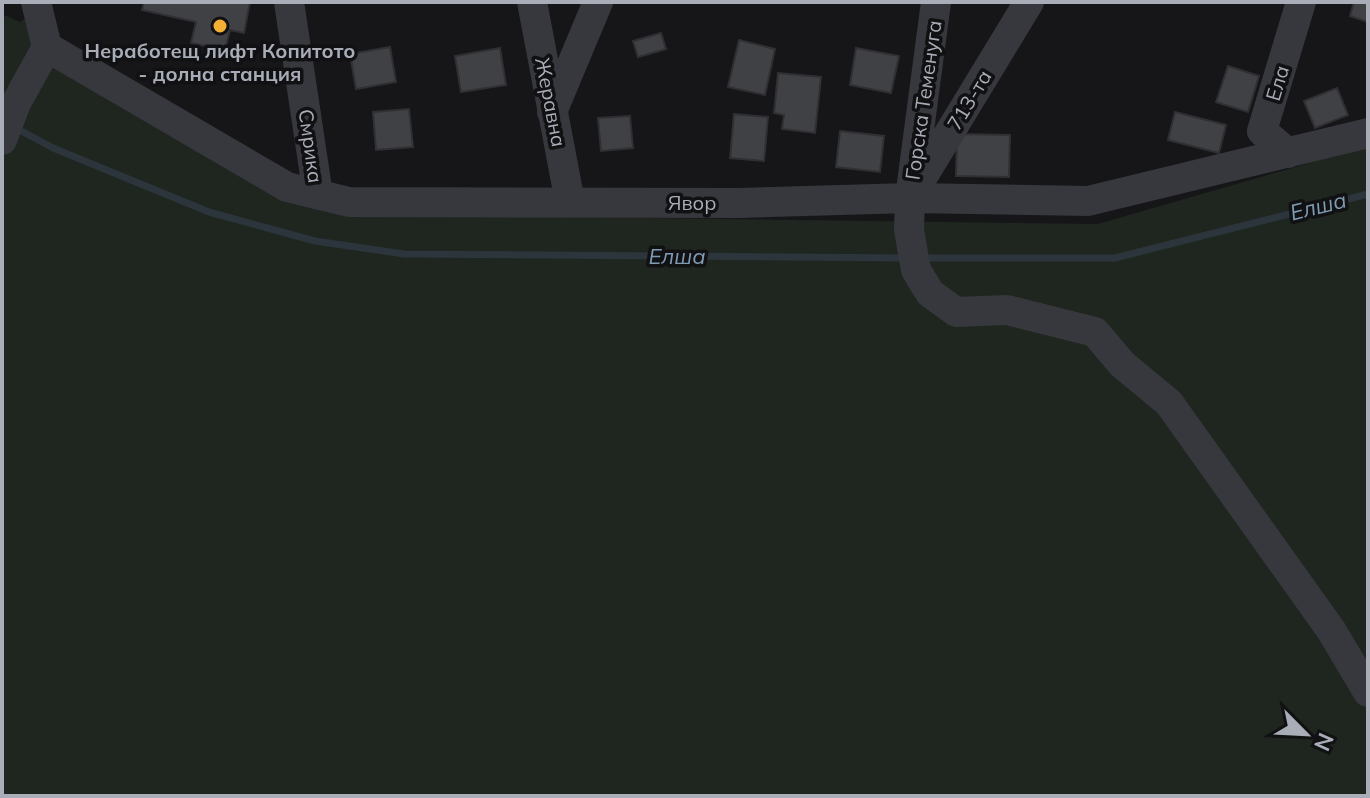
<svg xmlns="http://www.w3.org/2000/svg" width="1370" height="798" viewBox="0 0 1370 798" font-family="Mulish,sans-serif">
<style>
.green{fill:#1e261f}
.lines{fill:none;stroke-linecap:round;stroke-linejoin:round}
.stream{stroke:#2c353c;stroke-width:7}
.building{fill:#404145;stroke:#303034;stroke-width:2}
.minor{stroke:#37383d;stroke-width:30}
.poi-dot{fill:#f2b134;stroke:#111113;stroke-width:3}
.labels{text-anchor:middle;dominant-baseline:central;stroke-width:7;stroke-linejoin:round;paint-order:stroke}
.poi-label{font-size:20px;font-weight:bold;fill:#a8adb8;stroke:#111113}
.street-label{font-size:20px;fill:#a8adb8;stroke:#111113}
.water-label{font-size:22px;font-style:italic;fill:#7f9bb3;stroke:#111113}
</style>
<rect width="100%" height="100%" fill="#161618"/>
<!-- green -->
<path class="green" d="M37,11L34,57L348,214L1098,224L1368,146V796H2V14L20,22Z"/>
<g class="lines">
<!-- stream -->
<path class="stream" d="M14,127L53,148L209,212L315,241L404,254L907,258
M920,258H1115L1368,194"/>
</g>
<!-- building -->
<path class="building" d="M144,2H250L244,33L230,30L225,50L191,43L196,22L142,10Z
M1354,2H1368V22L1350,16Z
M661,33L666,49L638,57L633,41Z
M739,40L775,49L765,95L728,87Z
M390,47L396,82L356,89L350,54Z
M500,48L506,85L461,92L455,56Z
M856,48L899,56L891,93L850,85Z
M1228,66L1259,76L1248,112L1216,102Z
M778,73L821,77L815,133L782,129L784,115L774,113Z
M1337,88L1348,115L1315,128L1304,101Z
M409,109L413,147L376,150L373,112Z
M1175,112L1226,125L1219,153L1168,140Z
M734,114L768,117L764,161L730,158Z
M630,116L633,148L601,151L598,118Z
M840,131L884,136L880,172L836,167Z
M957,134L1010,135L1009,177L956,176Z"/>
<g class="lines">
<!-- minor -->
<path class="minor" d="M36,2L47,47
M289,2L318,195
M532,2L570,202
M936,2L910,198L909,230L916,270L930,293L956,312L1007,310L1095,332L1122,364L1169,403L1331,630L1368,692
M47,47L287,187L349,202L739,203L910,198L1088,201L1368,133
M552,112L598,2
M2,140L16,103L47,47
M1288,153L1262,131L1301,2
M917,186L1029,2"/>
</g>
<!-- markers -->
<circle class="poi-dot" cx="220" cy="26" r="8"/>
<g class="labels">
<!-- poi labels -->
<g class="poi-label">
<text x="220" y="50">Неработещ лифт Копитото<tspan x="220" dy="23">- долна станция</tspan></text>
</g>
<!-- street labels -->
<g class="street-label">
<text transform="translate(1277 83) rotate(-73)">Ела</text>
<text transform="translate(923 100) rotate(-82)">Горска Теменуга</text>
<text transform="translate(969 100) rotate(-59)">713-та</text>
<text transform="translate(551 102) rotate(79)">Жеравна</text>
<text transform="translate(311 146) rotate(82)">Смрика</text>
<text x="692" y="202">Явор</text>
</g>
<!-- water labels -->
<g class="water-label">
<text transform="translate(1318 206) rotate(-14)">Елша</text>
<text x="677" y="256">Елша</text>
</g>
</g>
<!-- border -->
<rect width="1370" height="798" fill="none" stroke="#a8adb8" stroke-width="8"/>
<!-- north arrow -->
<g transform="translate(1306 734) rotate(114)" stroke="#111113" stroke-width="6" paint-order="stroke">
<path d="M0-6L14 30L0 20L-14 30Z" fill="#a8adb8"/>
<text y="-12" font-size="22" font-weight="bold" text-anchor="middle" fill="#a8adb8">N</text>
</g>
</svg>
